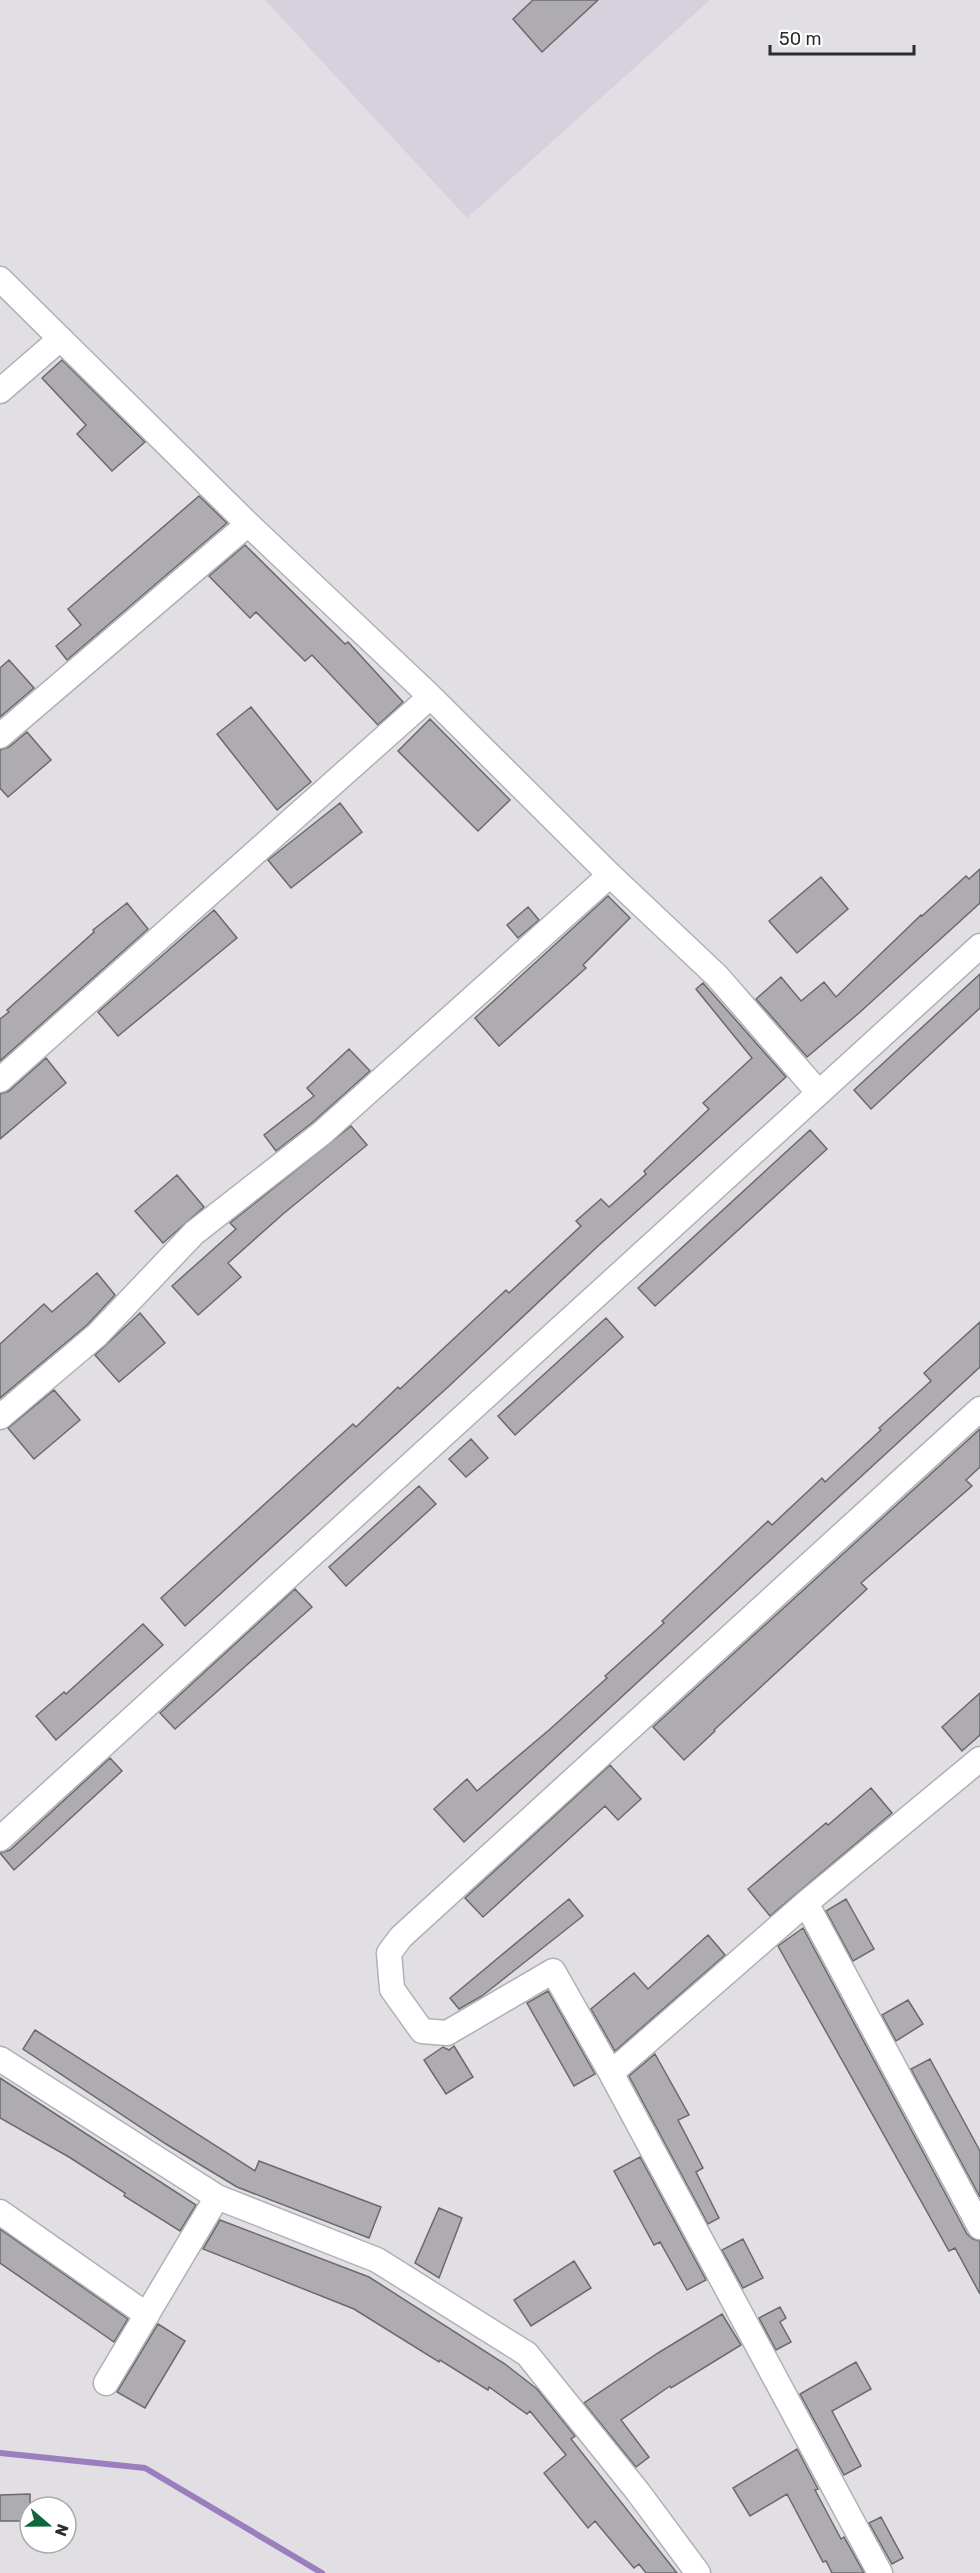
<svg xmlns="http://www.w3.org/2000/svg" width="980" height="2573" viewBox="0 0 980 2573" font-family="Rubik,sans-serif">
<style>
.built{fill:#d7d1dd}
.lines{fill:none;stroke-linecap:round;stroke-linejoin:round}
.stream{stroke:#9b7ebe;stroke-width:6}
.building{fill:#aeacb1;stroke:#6b696e;stroke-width:1.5}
.minor-casing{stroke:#b2b0b5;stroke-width:27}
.minor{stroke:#fff;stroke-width:24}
</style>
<rect width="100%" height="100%" fill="#e1dee4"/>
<!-- built -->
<path class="built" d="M265,0H710L467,218Z"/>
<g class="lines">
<!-- stream -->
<path class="stream" d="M0,2453L145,2468L322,2573"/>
</g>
<!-- building -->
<path class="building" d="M533,0H598L542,52L513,19Z
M62,360L145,442L112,471L77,434L86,425L42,378Z
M199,496L227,523L67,660L56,646L81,625L68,609Z
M245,545L345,644L348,642L403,702L378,725L312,655L305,661L256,612L250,618L209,576Z
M9,660L34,688L0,717V668Z
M251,707L311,782L277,810L217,734Z
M430,719L510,800L478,831L398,751Z
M27,732L51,760L8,797L0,788V750L9,747Z
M340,803L362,832L291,888L268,860Z
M980,869V903L859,1013L807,1057L756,999L781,977L801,1001L824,982L836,997L921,915L922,916L966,876L969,879Z
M821,877L848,909L797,953L769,921Z
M608,896L630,918L583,965L586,968L499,1046L475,1018Z
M127,903L148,929L0,1061V1019L9,1012L7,1010L94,932L93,930Z
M528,907L539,920L518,938L507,925Z
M214,910L237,938L118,1036L98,1012Z
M980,974V1008L871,1109L854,1090Z
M703,983L786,1077L598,1246L448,1387L185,1626L161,1598L353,1424L356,1427L398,1387L400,1389L506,1290L509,1293L581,1226L576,1221L601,1199L609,1207L646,1174L644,1171L709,1109L703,1103L752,1058L696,989Z
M349,1049L370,1071L313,1122L276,1151L264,1135L314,1096L307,1088Z
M46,1058L66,1083L0,1139V1094L9,1091Z
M351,1126L367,1145L283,1214L228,1263L241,1277L198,1315L172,1286L236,1229L230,1223Z
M810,1130L827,1149L655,1306L638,1288Z
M177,1175L204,1207L163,1243L135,1211Z
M97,1273L115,1295L87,1325L0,1398V1344L44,1304L52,1312Z
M140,1313L165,1343L119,1382L95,1355Z
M606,1318L623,1337L515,1435L498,1416Z
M980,1322V1367L464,1842L434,1809L467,1779L477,1791L549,1730L607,1678L605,1676L664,1623L662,1621L768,1521L772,1525L822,1478L825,1482L881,1430L879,1428L931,1381L924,1373Z
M54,1390L80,1420L34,1459L8,1428Z
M980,1429V1467L966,1480L972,1486L861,1583L867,1589L714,1730L715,1731L684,1760L653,1727Z
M471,1439L488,1458L466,1477L449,1459Z
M419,1486L436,1504L346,1586L329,1567Z
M295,1589L312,1607L175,1729L160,1713Z
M143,1624L163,1645L56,1740L36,1716L64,1692L66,1694Z
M980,1693V1735L962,1751L942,1727Z
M110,1758L122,1771L14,1870L0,1853L10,1850Z
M610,1765L641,1799L618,1820L605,1806L483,1917L465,1898Z
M871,1788L892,1813L770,1916L748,1889L826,1823L828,1825Z
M569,1899L583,1916L482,1996L459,2009L450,1998Z
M846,1899L874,1949L853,1961L826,1911Z
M803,1928L967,2234L973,2239L980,2241V2294L955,2248L949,2251L778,1946Z
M708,1935L725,1955L615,2051L591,2009L634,1973L648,1989Z
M548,1991L595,2074L574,2086L527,2003Z
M908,2000L923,2024L896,2041L882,2015Z
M35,2030L255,2171L259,2161L381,2207L369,2238L237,2187L166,2144L23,2049Z
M454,2046L473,2077L446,2094L424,2060L443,2047L449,2050Z
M655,2054L689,2115L678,2120L703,2168L696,2172L719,2218L708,2224L629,2076Z
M930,2059L980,2151V2197L911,2069Z
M0,2078L196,2205L180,2231L124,2196L125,2193L69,2157L0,2118Z
M640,2157L706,2280L687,2290L660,2242L654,2245L614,2171Z
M439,2208L462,2218L439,2278L415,2263Z
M220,2220L369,2277L505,2364L537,2389L575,2436L571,2439L677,2573H646L639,2564L634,2568L595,2521L588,2528L544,2473L566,2455L530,2411L527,2414L489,2387L488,2390L440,2360L439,2362L354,2309L203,2249Z
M0,2229L128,2319L114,2342L0,2263Z
M743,2239L763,2278L743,2288L722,2250Z
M574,2261L591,2288L531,2326L514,2300Z
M780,2307L786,2318L780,2322L791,2342L776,2350L759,2318Z
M722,2314L741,2345L671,2388L670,2386L621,2420L649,2457L636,2467L584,2403L658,2353Z
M158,2324L185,2341L145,2408L117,2392Z
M856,2362L871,2389L832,2411L861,2466L844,2475L800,2394Z
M797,2449L818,2489L815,2490L841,2539L844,2537L864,2573H832L826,2561L823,2562L787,2494L750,2516L733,2488Z
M30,2494V2521H0V2495Z
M881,2517L903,2558L892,2564L869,2523Z"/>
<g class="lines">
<!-- minor casing -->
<g class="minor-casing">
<path id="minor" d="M0,279L248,524L429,695L610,875L717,976L819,1093
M0,391L60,339
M0,736L248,524
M0,1080L430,697
M0,1417L97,1335L194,1233L322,1133L610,875
M0,1839L980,946
M806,1903L980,2227
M0,2059L217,2197L377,2260L527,2354L638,2492L698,2573
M611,2073L806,1903L980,1759
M0,2212L147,2315
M106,2383L217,2197
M880,2573L611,2073L553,1971L447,2033L422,2031L392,1989L389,1953L401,1937L980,1409"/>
</g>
<!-- minor -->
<use href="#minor" class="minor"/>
</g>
<!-- north arrow -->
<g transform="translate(48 2525) rotate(110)"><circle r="28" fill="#ffffff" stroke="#abaaab" stroke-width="1.5"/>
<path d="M0-4.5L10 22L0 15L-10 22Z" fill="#0c683b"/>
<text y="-9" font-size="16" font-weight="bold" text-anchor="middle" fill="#2c2b2e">N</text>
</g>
<!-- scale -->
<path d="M770 45v9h144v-9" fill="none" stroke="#2c2b2e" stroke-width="3"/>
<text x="779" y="45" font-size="18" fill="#2c2b2e" stroke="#ffffff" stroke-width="4.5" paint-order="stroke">50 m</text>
</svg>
